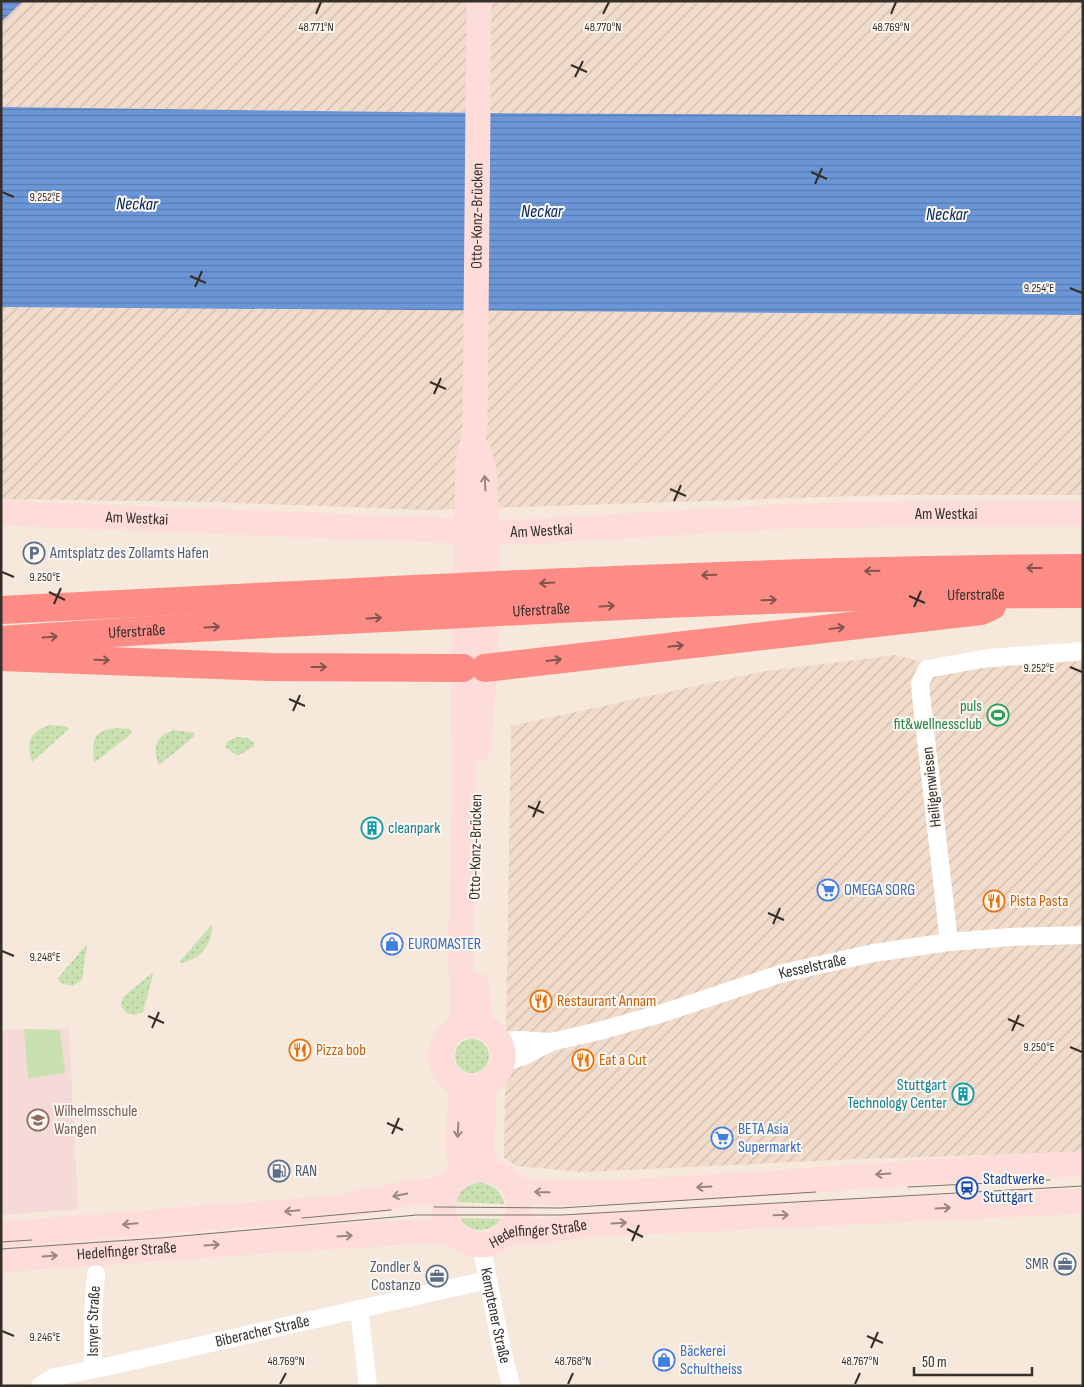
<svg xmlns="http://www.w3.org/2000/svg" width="1084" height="1387" viewBox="0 0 1084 1387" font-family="'Sofia Sans Condensed',sans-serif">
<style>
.industrial{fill:url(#industrial-furrows)}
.education{fill:#f5dad7}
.grass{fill:url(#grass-dots)}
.pitch{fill:#c9e1b1}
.water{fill:url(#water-rules)}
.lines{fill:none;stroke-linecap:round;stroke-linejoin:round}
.street{stroke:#fff;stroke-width:18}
.secondary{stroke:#fedcda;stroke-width:25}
.highway{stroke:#fc8c85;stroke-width:28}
.tram{stroke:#7d746c;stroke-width:1}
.oneway{stroke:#9a8682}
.oneway2{stroke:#85544e}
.ticks{fill:none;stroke:#352f2a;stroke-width:2}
.labels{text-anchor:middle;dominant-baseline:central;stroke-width:4;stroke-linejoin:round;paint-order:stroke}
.street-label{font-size:16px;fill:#352f2a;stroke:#fdf7f2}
.service-label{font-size:16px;fill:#4e5e75;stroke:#fdf7f2;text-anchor:start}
.leisure-label{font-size:16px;fill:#27864d;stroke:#fdf7f2;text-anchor:end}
.culture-label{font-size:16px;fill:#0d838f;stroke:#fdf7f2;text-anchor:start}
.shop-label{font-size:16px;fill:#366cbe;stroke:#fdf7f2;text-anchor:start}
.food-label{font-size:16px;fill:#c56008;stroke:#fdf7f2;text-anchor:start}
.education-label{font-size:16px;fill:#785e54;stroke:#fdf7f2;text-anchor:start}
.transit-label{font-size:16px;fill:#164399;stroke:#fdf7f2;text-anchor:start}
.water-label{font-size:18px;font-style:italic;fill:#022a64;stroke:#fdf7f2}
.ticks-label{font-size:12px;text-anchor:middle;fill:#352f2a;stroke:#fdf7f2;stroke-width:4;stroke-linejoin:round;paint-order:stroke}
</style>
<defs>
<pattern id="industrial-furrows" width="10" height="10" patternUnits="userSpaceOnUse" patternTransform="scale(1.25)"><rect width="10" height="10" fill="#f1dbcb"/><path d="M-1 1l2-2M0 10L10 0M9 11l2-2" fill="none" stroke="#cfbcae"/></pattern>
<pattern id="grass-dots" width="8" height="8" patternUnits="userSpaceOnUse" patternTransform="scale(1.25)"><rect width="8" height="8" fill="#c9e1b1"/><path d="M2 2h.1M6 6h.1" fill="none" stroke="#adc198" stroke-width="1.8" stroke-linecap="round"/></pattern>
<pattern id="water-rules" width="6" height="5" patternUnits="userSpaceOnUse" patternTransform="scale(1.25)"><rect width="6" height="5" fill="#6b96d7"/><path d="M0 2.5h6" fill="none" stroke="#597baf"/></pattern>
</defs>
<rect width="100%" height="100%" fill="#f7e8dc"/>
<!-- industrial -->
<path class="industrial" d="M23,1H1083V116L483,113L1,107V22Z
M1,307L1083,315V495H887L428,510L211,502L1,499Z
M895,655L954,670L1083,661V1152L858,1159L583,1172L516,1166L504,1158L511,726L760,672Z"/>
<!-- education -->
<path class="education" d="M69,1028L78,1209L1,1215V1032L10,1029L49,1030Z"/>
<!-- grass -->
<path class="grass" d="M49,725L65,726L69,729L32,762C26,743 29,732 49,725Z
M116,728L130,729L132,731L131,734L94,763C93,742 90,731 116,728Z
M174,730L194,733L195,736L159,765C152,748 155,736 174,730Z
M237,737L248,738L254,743V746L238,756L225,747L228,741Z
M212,924C212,945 202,959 180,963L181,960Z
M87,944L82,980L73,986L61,983L58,978Z
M152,973L153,975L143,1012L136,1015L126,1013L121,1006L123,997Z
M455 1056a17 17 0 1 1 34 0a17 17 0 1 1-34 0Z
M480,1182C492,1185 502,1190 504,1204L457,1202C458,1189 469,1185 480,1182Z
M460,1218L501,1219C491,1233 469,1235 460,1218Z"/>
<!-- pitch -->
<path class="pitch" d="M24,1029L60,1030L65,1073L28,1079Z"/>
<!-- water -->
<path class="water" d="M1,1H23L1,22Z
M1,107L483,113L1083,116V315L1,307Z"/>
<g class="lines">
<!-- street -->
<g class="street">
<path d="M949,942L921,695L920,683L927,669L988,658L1083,651"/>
<path d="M500,1041L520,1040L551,1042"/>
<path id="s1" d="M503,1063L524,1056L551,1042L599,1031L663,1013L783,973L874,953L949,942L1011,937L1083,935"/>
<path id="s2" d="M481,1245L499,1336L511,1386"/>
<path d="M359,1309L368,1386"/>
<path id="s3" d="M93,1369V1312L96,1274"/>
<path id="s4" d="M40,1386L54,1377L101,1368L487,1280"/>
</g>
<!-- secondary -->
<g class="secondary">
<path d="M479,451L485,476L487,532L486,642L479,748"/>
<path id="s5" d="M1,513L487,532H522L792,516L904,514H1083"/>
<path d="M477,985L480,1026"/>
<circle cx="472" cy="1056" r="31"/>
<path id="s6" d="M462,1026L461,937L464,798L463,668L468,464L475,429L479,1"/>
<path d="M461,1085L458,1143L461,1175"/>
<path d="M484,1085L482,1149L488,1169"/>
<path d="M515,1190C579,1197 644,1190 708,1187C833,1180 958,1167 1083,1164"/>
<path id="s7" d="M509,1232C512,1227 516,1221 518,1215C530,1169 455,1149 445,1198C439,1224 461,1250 489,1244C498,1242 504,1233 512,1232C524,1230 537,1231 550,1230C561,1229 573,1227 584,1225L1083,1201"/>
<path d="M1,1234L335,1208L409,1193L448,1188"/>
<path id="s8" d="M1,1260L279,1240L450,1230"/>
</g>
<!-- highway -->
<g class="highway">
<path d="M1,610C362,592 722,570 1083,568"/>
<path id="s9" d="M1,640C150,630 298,622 447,615C659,603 870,594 1083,594"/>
<path d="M1,657L271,667L463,668"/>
<path d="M485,668L981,611L992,606"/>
</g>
<!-- tram -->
<path class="tram" d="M908,1187L1050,1180
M434,1207L561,1208L816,1192
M302,1218L391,1210
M1,1242L32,1240
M1,1249L160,1238L417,1215H562L1083,1186"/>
</g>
<!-- one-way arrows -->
<defs><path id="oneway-shaft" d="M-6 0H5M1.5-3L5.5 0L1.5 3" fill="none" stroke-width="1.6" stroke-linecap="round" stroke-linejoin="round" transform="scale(1.25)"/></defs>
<g class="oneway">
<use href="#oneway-shaft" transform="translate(485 483) rotate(-93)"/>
<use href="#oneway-shaft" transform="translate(458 1130) rotate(93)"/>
<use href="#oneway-shaft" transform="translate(883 1174) rotate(176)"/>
<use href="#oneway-shaft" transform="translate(704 1187) rotate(177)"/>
<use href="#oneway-shaft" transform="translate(542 1192) rotate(-179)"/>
<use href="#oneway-shaft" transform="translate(400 1195) rotate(169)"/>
<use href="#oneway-shaft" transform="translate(943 1208) rotate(-3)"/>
<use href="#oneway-shaft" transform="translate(292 1211) rotate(175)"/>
<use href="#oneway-shaft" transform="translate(781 1215) rotate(-2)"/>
<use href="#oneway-shaft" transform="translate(619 1223) rotate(-3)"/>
<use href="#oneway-shaft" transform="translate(130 1224) rotate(175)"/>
<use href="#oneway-shaft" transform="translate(345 1236) rotate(-4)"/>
<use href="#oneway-shaft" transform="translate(212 1245) rotate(-4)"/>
<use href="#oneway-shaft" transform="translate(50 1256) rotate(-4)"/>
</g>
<g class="oneway2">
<use href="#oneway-shaft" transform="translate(1034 568) rotate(180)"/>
<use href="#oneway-shaft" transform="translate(872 571) rotate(179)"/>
<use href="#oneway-shaft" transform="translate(709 575) rotate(178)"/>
<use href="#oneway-shaft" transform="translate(547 583) rotate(177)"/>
<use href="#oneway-shaft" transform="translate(769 600) rotate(-2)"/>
<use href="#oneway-shaft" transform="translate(607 606) rotate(-3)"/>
<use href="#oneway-shaft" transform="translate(374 618) rotate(-3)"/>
<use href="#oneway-shaft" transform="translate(212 627) rotate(-3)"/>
<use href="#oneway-shaft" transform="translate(837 628) rotate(-7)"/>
<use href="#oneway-shaft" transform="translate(50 637) rotate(-4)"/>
<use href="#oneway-shaft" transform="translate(676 646) rotate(-6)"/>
<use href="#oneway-shaft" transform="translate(102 660) rotate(2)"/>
<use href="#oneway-shaft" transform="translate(554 660) rotate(-7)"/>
<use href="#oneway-shaft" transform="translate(319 667)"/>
</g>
<!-- ticks -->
<path class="ticks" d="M316,14L321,2M603,14L609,2M891,14L896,2M571,65L587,72M575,77L583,61M811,172L827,179M815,184L822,168M2,192L14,197M190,276L206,283M195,287L202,271M1070,288L1082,293M430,382L446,389M434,394L441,378M670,489L686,496M674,501L681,485M2,572L14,577M49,592L65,600M909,596L925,603M54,604L61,588M914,607L921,591M1070,667L1082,672M289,699L305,706M293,711L300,695M528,806L544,813M533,817L540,801M768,913L784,920M773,924L780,908M2,951L14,956M148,1016L164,1023M1008,1019L1024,1026M152,1028L159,1012M1012,1031L1019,1015M1070,1047L1082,1052M387,1123L403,1130M392,1134L399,1118M627,1229L643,1237M632,1241L639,1225M2,1331L14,1336M867,1336L883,1343M871,1348L878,1332M280,1384L286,1373M568,1384L573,1373M855,1384L860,1373"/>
<!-- icons -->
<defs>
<g id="parking-ring" transform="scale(1.125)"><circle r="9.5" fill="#fdf7f2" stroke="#5c6f8a" stroke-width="1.5"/><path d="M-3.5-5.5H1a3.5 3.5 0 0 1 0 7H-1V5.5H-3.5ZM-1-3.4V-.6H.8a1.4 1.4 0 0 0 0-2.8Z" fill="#5c6f8a"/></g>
<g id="stadium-ring" transform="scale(1.125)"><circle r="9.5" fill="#fdf7f2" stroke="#2e9e5b" stroke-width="1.5"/><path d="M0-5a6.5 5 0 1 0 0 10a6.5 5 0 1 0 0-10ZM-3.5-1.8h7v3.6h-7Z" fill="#2e9e5b"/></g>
<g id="building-ring" transform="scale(1.125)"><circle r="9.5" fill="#fdf7f2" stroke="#0f9aa8" stroke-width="1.5"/><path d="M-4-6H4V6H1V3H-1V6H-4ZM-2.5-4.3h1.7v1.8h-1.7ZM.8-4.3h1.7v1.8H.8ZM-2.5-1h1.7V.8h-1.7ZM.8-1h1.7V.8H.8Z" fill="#0f9aa8"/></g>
<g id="supermarket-ring" transform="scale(1.125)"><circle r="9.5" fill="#fdf7f2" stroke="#3f7fe0" stroke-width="1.5"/><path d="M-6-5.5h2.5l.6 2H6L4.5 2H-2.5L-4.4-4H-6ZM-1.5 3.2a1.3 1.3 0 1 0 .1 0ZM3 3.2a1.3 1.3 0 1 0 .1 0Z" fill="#3f7fe0"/></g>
<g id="restaurant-ring" transform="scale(1.125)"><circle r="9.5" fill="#fdf7f2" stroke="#e8710a" stroke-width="1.5"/><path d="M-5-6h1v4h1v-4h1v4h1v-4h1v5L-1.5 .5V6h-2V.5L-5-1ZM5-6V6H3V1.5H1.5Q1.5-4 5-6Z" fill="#e8710a"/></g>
<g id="shop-ring" transform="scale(1.125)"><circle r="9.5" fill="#fdf7f2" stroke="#3f7fe0" stroke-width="1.5"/><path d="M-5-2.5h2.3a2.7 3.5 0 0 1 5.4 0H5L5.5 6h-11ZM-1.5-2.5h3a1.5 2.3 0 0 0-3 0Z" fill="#3f7fe0"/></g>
<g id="school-ring" transform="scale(1.125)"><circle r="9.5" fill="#fdf7f2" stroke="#8d6e63" stroke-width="1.5"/><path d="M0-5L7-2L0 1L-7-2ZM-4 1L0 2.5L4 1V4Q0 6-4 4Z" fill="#8d6e63"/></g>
<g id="fuel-ring" transform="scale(1.125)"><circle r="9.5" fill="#fdf7f2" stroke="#5c6f8a" stroke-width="1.5"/><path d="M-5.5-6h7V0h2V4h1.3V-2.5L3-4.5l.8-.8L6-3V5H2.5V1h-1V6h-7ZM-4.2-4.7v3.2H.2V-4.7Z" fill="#5c6f8a"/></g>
<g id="station-ring" transform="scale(1.125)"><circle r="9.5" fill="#fdf7f2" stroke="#1a4fb4" stroke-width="1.5"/><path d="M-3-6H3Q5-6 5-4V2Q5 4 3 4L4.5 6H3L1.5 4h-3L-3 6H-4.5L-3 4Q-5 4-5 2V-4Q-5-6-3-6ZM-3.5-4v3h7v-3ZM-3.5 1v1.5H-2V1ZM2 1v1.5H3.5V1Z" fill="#1a4fb4"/></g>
<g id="office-ring" transform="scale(1.125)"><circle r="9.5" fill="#fdf7f2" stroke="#5c6f8a" stroke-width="1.5"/><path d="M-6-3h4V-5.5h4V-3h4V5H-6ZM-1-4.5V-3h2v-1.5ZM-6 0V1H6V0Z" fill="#5c6f8a"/></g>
</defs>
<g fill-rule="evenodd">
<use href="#parking-ring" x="34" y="553"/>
<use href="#stadium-ring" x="998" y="715"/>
<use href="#building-ring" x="372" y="828"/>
<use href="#supermarket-ring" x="828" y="890"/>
<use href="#restaurant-ring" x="994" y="901"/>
<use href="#shop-ring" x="392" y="944"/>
<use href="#restaurant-ring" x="541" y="1001"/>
<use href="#restaurant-ring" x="300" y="1050"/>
<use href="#restaurant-ring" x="583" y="1060"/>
<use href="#building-ring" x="963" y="1094"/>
<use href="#school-ring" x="38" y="1120"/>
<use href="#supermarket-ring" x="722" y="1138"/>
<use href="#fuel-ring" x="279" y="1171"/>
<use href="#station-ring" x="967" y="1188"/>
<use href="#office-ring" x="1065" y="1264"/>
<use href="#office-ring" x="437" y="1276"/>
<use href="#shop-ring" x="664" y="1360"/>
</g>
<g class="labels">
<!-- street labels -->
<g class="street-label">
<text stroke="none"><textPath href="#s6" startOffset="811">Otto-Konz-Brücken</textPath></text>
<text stroke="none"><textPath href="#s5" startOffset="946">Am Westkai</textPath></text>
<text stroke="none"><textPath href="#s5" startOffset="136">Am Westkai</textPath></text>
<text stroke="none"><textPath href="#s5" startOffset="541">Am Westkai</textPath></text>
<text stroke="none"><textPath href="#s9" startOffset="976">Uferstraße</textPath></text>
<text stroke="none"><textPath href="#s9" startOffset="541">Uferstraße</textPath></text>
<text stroke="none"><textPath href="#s9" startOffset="136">Uferstraße</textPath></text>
<text transform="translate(932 787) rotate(-96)">Heiligenwiesen</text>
<text transform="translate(476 847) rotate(-89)">Otto-Konz-Brücken</text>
<text stroke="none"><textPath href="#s1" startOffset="325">Kesselstraße</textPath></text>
<text stroke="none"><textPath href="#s7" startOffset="264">Hedelfinger Straße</textPath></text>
<text stroke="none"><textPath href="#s8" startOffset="126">Hedelfinger Straße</textPath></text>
<text stroke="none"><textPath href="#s2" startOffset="72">Kemptener Straße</textPath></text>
<text stroke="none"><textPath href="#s3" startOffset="48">Isnyer Straße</textPath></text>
<text stroke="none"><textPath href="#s4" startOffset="230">Biberacher Straße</textPath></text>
</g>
<!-- service labels -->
<g class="service-label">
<text x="50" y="553">Amtsplatz des Zollamts Hafen</text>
<text x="295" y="1171">RAN</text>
<text x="1049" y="1264" text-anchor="end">SMR</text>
<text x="421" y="1267" text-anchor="end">Zondler &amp;<tspan x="421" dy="18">Costanzo</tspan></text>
</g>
<!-- leisure labels -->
<g class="leisure-label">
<text x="982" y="706">puls<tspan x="982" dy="18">fit&amp;wellnessclub</tspan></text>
</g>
<!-- culture labels -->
<g class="culture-label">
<text x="388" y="828">cleanpark</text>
<text x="947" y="1085" text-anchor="end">Stuttgart<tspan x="947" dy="18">Technology Center</tspan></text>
</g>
<!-- shop labels -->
<g class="shop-label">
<text x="844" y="890">OMEGA SORG</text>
<text x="408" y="944">EUROMASTER</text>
<text x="738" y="1129">BETA Asia<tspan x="738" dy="18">Supermarkt</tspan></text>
<text x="680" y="1351">Bäckerei<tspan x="680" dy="18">Schultheiss</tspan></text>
</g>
<!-- food labels -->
<g class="food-label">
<text x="1010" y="901">Pista Pasta</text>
<text x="557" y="1001">Restaurant Annam</text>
<text x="316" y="1050">Pizza bob</text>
<text x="599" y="1060">Eat a Cut</text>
</g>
<!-- education labels -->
<g class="education-label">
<text x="54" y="1111">Wilhelmsschule<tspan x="54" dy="18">Wangen</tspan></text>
</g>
<!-- transit labels -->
<g class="transit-label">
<text x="983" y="1179">Stadtwerke<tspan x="983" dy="18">Stuttgart</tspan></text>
</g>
<!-- water labels -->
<g class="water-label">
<text transform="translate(137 204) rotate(1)">Neckar</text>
<text x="542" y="211">Neckar</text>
<text x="947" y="214">Neckar</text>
</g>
</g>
<g class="ticks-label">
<text x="891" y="31">48.769°N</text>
<text x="316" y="31">48.771°N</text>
<text x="603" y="31">48.770°N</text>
<text x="45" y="201">9.252°E</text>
<text x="1039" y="292">9.254°E</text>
<text x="45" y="581">9.250°E</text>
<text x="1039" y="672">9.252°E</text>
<text x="45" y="961">9.248°E</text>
<text x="1039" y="1051">9.250°E</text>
<text x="45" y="1341">9.246°E</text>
<text x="286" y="1365">48.769°N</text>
<text x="573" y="1365">48.768°N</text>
<text x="860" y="1365">48.767°N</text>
</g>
<!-- border -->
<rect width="1084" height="1387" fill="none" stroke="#352f2a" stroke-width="5"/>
<!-- scale -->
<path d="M914 1367v8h118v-8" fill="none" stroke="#352f2a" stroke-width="2.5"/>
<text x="922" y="1367" font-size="15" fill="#352f2a" stroke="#fdf7f2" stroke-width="4" paint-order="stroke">50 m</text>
</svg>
